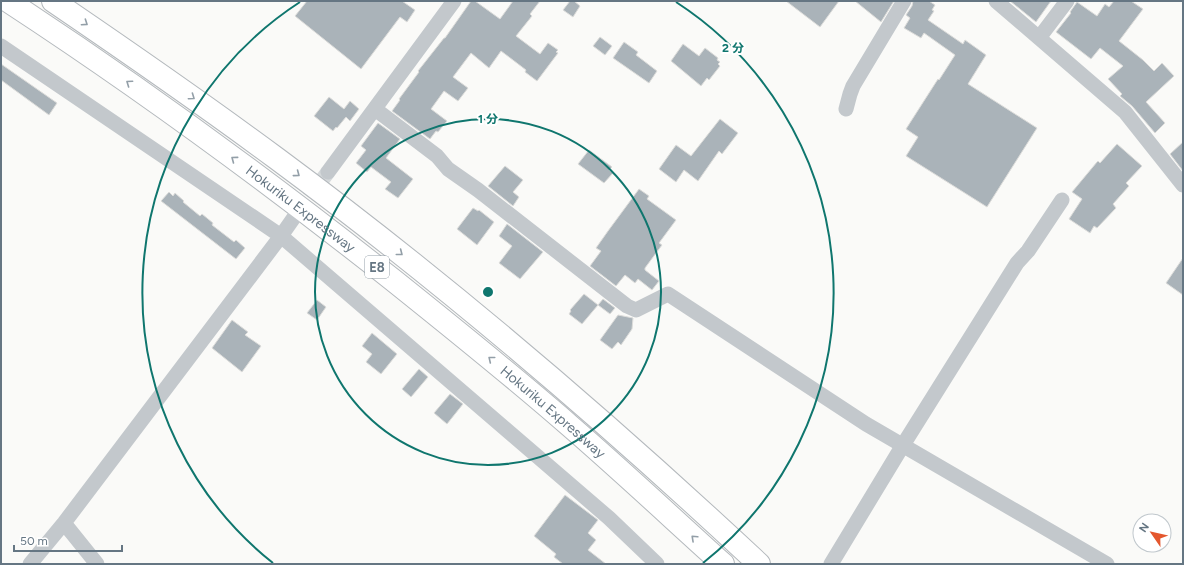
<svg xmlns="http://www.w3.org/2000/svg" width="1184" height="565" viewBox="0 0 1184 565" font-family="Figtree,'Noto Sans JP',sans-serif">
<style>
.building{fill:#aab3b9;stroke:#dcdcda}
.lines{fill:none;stroke-linecap:round;stroke-linejoin:round}
.street-tunnel{stroke:#d5d9db;stroke-width:15;stroke-dasharray:15 8;stroke-linecap:butt}
.highway-casing{stroke:#b4b9bd;stroke-width:24}
.street{stroke:#c3c8cc;stroke-width:15}
.highway{stroke:#fff;stroke-width:22}
.oneway{stroke:#939fa8}
.ring{fill:none;stroke:#0f766e;stroke-width:2}
.labels{text-anchor:middle;dominant-baseline:central;stroke-width:4;stroke-linejoin:round;paint-order:stroke}
.shield{fill:#fff;stroke:#939fa8;stroke-width:1}
.shield-label{font-size:13px;font-weight:bold;fill:#657683}
.street-label{font-size:14px;fill:#657683;stroke:#fff}
.centre{fill:#0f766e;stroke:#fff;stroke-width:2}
.ring-label{font-size:12px;text-anchor:middle;font-weight:bold;fill:#0f766e;stroke:#fff;stroke-width:4;stroke-linejoin:round;paint-order:stroke}
</style>
<rect width="100%" height="100%" fill="#fafaf8"/>
<!-- building -->
<path class="building" d="M307,1H402L415,10L407,22L400,17L361,69L295,16Z
M471,1H475L500,19L513,1H540L530,14L532,16L516,36L540,54L548,43L558,50L556,52L558,53L537,81L525,72L526,70L501,51L489,68L471,53L453,77L468,88L458,101L444,91L431,109L447,121L438,132L436,131L430,139L392,111L400,100L399,99L419,72L418,71L444,38H445Z
M570,1H574L580,6L573,17L563,10Z
M786,1H839L820,27Z
M855,1H894L881,22Z
M913,1H929L935,5L932,10L934,11L928,20L963,44L965,40L986,55L968,84L1037,128L987,207L906,156L918,137L906,129L938,79L939,80L955,55L924,33L921,38L904,28L910,18L906,15L912,6Z
M1010,1H1051L1036,22Z
M1114,1H1131L1143,9L1119,41L1143,60L1154,71L1162,63L1174,76L1146,102L1165,123L1155,133L1132,106L1120,96L1122,94L1108,79L1123,66L1100,48L1091,59L1056,32L1071,13L1070,12L1077,2L1097,16L1105,4L1109,7Z
M600,37L612,46L605,55L593,46Z
M624,42L638,52L636,55L657,71L649,83L613,58Z
M683,44L699,56L705,48L718,58L717,60L720,62L718,64L720,66L709,80L707,78L701,86L671,61Z
M1,64L57,103L49,115L1,80Z
M329,97L344,109L350,101L359,109L350,121L346,117L337,128L336,127L333,131L314,116Z
M720,119L738,133L722,154L719,151L698,181L684,170L676,182L659,169L676,145L691,156Z
M378,123L400,139L386,158L413,179L398,198L385,189L391,182L371,167L367,172L356,163L366,150L361,146Z
M1183,142V171L1170,154Z
M1117,144L1142,166L1126,183L1129,186L1113,204L1116,208L1097,228L1094,226L1090,233L1069,219L1082,199L1072,192L1097,162L1098,161L1100,163Z
M589,150L612,167L609,170L613,173L604,183L578,164Z
M505,166L523,180L513,192L519,197L513,206L488,186Z
M639,189L649,196L647,199L676,220L659,243L662,245L645,268V270L659,281L652,290L638,279L635,283L625,275L616,286L590,266L601,251L596,248L608,231Z
M169,192L173,196L175,193L184,201L183,202L200,216L202,214L213,223L212,225L234,242L236,240L245,248L236,259L161,201Z
M473,208L478,211L479,210L494,222L477,245L457,229Z
M507,224L543,252L520,279L499,263L512,246L499,236Z
M1183,258V295L1166,283Z
M584,294L598,305L582,324L569,314L571,311L570,310Z
M603,299L615,308L610,314L598,305Z
M317,300L326,307L317,320L307,313Z
M618,315L633,318L632,329L621,345L618,342L612,349L600,340Z
M232,320L248,332L245,335L261,346L242,372L212,348Z
M372,333L397,354L381,374L366,362L372,354L362,346Z
M419,369L428,377L411,397L402,389Z
M450,394L463,404L447,424L434,413Z
M565,495L598,520L588,533L596,540L588,550L606,564H563L554,557L556,554L534,536Z"/>
<g class="lines">
<!-- street-tunnel -->
<path class="street-tunnel" d="M295,216L328,172"/>
<!-- highway casing -->
<g class="highway-casing">
<g id="highway">
<path id="s1" d="M8,1C141,88 269,182 393,280C453,328 513,376 570,426C622,471 672,518 723,564"/>
<path d="M53,1C128,52 203,104 276,158C445,283 605,420 759,564"/>
</g>
</g>
<!-- street -->
<path class="street" d="M996,1L1125,112L1183,185
M1039,38L1067,1
M1,46L281,236L609,518L657,564
M375,109L437,156L448,169L478,190L627,306L636,310L668,294L866,424L1107,564
M846,109L850,94L853,86L904,1
M328,172L454,1
M64,523L97,564
M30,564L64,523L281,236L295,216
M831,564L903,445L1017,263L1028,251L1062,200"/>
<!-- highway -->
<use href="#highway" class="highway"/>
</g>
<!-- one-way arrows -->
<defs><path id="oneway-chevron" d="M-2-3.5L2.5 0L-2 3.5" fill="none" stroke-width="1.6" stroke-linecap="round" stroke-linejoin="round"/></defs>
<g class="oneway">
<use href="#oneway-chevron" transform="translate(85 23) rotate(34)"/>
<use href="#oneway-chevron" transform="translate(129 83) rotate(-145)"/>
<use href="#oneway-chevron" transform="translate(192 97) rotate(35)"/>
<use href="#oneway-chevron" transform="translate(234 159) rotate(-143)"/>
<use href="#oneway-chevron" transform="translate(297 174) rotate(37)"/>
<use href="#oneway-chevron" transform="translate(400 253) rotate(38)"/>
<use href="#oneway-chevron" transform="translate(491 359) rotate(-141)"/>
<use href="#oneway-chevron" transform="translate(694 538) rotate(-137)"/>
</g>
<!-- distance rings -->
<g class="ring">
<circle cx="488" cy="292" r="173"/>
<path d="M273 563A346 346 0 0 1 300 2M676 2A346 346 0 0 1 703 563"/>
</g>
<g class="labels">
<!-- shield labels -->
<rect class="shield" x="365" y="256" width="24" height="22" rx="3"/>
<g class="shield-label">
<text x="377" y="267">E8</text>
</g>
<!-- street labels -->
<g class="street-label">
<text stroke="none"><textPath href="#s1" startOffset="359">Hokuriku Expressway</textPath></text>
<text stroke="none"><textPath href="#s1" startOffset="683">Hokuriku Expressway</textPath></text>
</g>
</g>
<circle cx="488" cy="292" r="6" class="centre"/>
<g class="ring-label">
<text x="733" y="52">2 分</text>
<text x="488" y="123">1 分</text>
</g>
<!-- border -->
<rect width="1184" height="565" fill="none" stroke="#657683" stroke-width="4"/>
<!-- north arrow -->
<g transform="translate(1152 533) rotate(304)"><circle r="19" fill="#ffffff" stroke="#c1c8cd"/>
<path d="M0-3L7 15L0 10L-7 15Z" fill="#e4572e"/>
<text y="-6" font-size="11" font-weight="bold" text-anchor="middle" fill="#657683">N</text>
</g>
<!-- scale -->
<path d="M14 545v6h108v-6" fill="none" stroke="#657683" stroke-width="2"/>
<text x="20" y="545" font-size="12" fill="#657683" stroke="#ffffff" stroke-width="3" paint-order="stroke">50 m</text>
</svg>
